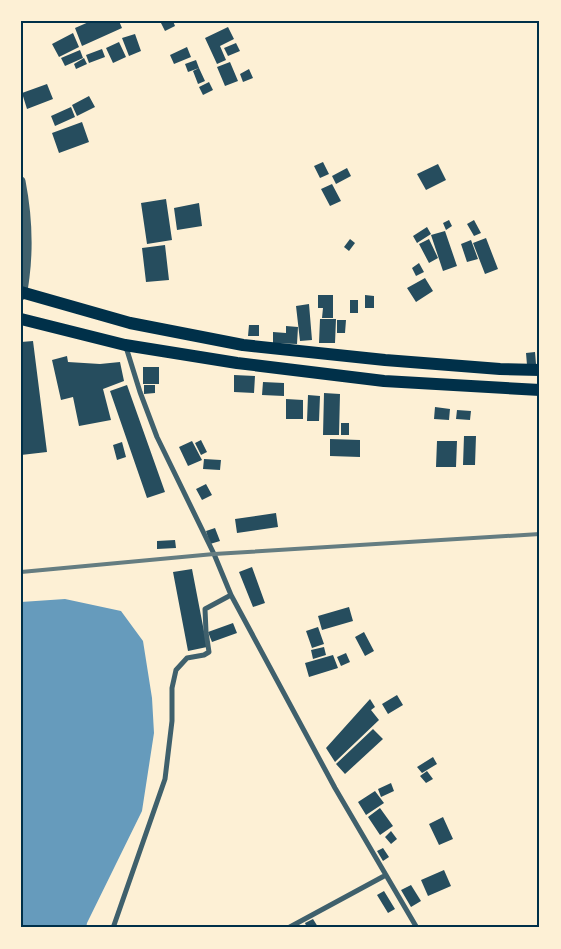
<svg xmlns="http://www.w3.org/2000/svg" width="561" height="949" viewBox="0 0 561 949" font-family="Poppins,sans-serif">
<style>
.water{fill:#669bbc}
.building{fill:#264d5e}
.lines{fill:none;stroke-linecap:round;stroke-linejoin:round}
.minor{stroke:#3f606c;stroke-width:5}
.tertiary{stroke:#3f606c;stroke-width:9}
.primary{stroke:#003049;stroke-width:12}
.rail{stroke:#657d81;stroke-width:4}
.neatline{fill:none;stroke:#003049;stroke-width:2}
</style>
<rect width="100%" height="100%" fill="#fdf0d5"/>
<!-- water -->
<path class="water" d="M65,599L121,611L143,641L152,698L154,733L142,811L87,923L86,928H21V602Z"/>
<!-- building -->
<path class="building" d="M91,21H119L122,28L82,46L75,28Z
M160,21H173L175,26L165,31Z
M228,27L234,39L220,46L226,60L217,64L205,38Z
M73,33L79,47L59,57L52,44Z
M135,34L141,51L129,56L122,38Z
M119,42L126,57L113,63L106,48Z
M236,43L240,51L228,56L224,48Z
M187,47L191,57L174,64L170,55Z
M102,49L105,57L89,63L86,55Z
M80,50L83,58L65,66L61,58Z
M84,58L87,64L76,69L74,64Z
M196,60L199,68L188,72L185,64Z
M230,62L238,81L225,86L217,67Z
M199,68L205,81L198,84L193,71Z
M249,69L253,78L243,82L240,74Z
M209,82L213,90L203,95L199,87Z
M47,84L53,99L27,109L22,93Z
M89,96L95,107L77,116L72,105Z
M71,107L75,117L55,126L51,116Z
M82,122L89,142L59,153L52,133Z
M323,162L329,174L320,178L314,166Z
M438,164L446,180L426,190L417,174Z
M347,168L351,176L336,184L332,176Z
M332,184L341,201L330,206L321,189Z
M166,199L172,240L147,244L141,203Z
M199,203L202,226L177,230L174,208Z
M449,220L452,226L446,230L443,223Z
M474,220L481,233L474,236L467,224Z
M427,227L431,234L417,243L413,236Z
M445,231L457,266L443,271L431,235Z
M486,238L498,269L485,274L473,243Z
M350,239L355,243L349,251L344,247Z
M429,239L438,258L429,263L419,244Z
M471,240L478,259L467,262L461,244Z
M165,245L169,280L146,282L142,248Z
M419,263L424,272L416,276L412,268Z
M425,278L433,291L416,302L407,288Z
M318,295H333V318H322L323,308H318Z
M365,295L374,296V308H365Z
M350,300H358V313H350Z
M309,304L312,340L300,341L296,306Z
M320,319H336L335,343H319Z
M337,320H346L345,333H337Z
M249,325H259V336H248Z
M286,326L298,327L297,344L273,343V332L286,333Z
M33,341L47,452L21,455V342Z
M535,352L536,364L527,365L526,353Z
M67,356L68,362L100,364L120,362L124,381L103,389L111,420L79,426L73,397L61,400L52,360Z
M143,367H159V384H143Z
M234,375L255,376L254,393L234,392Z
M263,382L284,383V396L262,395Z
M127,385L165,492L147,498L110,391Z
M144,385H155V393L144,394Z
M324,393L340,394L339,435H323Z
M308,395L320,396L319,421H307Z
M286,399L303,400V419H286Z
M435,407L450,409L449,420L434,419Z
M457,410L471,411L470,420L456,419Z
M341,423H349V435H341Z
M464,436H476L475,465H463Z
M330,439L360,440V457L330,456Z
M201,440L207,452L201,455L195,443Z
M192,441L202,460L188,466L179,447Z
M437,441H457L456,467H436Z
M122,442L126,457L117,460L113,445Z
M204,459L221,460L220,470L203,469Z
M206,484L212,495L202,500L196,489Z
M276,513L278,527L237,533L235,519Z
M215,528L220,541L210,544L206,531Z
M175,540L176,548L157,549V541Z
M252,567L265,603L253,607L239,572Z
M192,569L207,647L188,651L173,572Z
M349,607L353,621L322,630L318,616Z
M233,623L237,633L212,642L208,632Z
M318,627L324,644L312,648L306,631Z
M364,632L374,651L365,656L355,637Z
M324,647L326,655L313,659L311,650Z
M346,653L350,662L341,666L337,657Z
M333,655L338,668L309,677L305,663Z
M397,695L403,705L388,714L382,704Z
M370,699L375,707L371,710L379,720L335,762L326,748Z
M373,729L383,739L345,774L336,764Z
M433,757L437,764L422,773L417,767Z
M427,771L433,779L426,783L420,776Z
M391,783L394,791L381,797L378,789Z
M375,791L384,803L366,815L358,802Z
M380,808L393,826L380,835L368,817Z
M443,817L453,839L439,845L429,824Z
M391,831L397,839L391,844L385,837Z
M383,848L389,857L383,861L377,851Z
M444,870L451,886L428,896L421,880Z
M411,885L421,901L411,907L401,890Z
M384,891L395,909L388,913L377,895Z
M313,919L318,927L307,928L305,923Z"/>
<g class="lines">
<!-- minor -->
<path class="minor" d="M126,347L140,392L157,437L214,554L231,595L335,788L417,928
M113,928L165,779L172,721V688L176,670L187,658L204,655L209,652L206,632L205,609L231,595
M288,928L386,875"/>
<!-- tertiary -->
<path class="tertiary" d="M21,181C27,212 29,245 25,277C24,283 24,290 21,296"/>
<!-- primary -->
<path class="primary" d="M21,292L130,323L243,345L385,360L500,369L540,370
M21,319L125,345L237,363L384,381L540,390"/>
<!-- rail -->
<path class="rail" d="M21,572L214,554L540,534"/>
</g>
<!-- border -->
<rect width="561" height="949" fill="none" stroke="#fdf0d5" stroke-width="45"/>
<rect x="22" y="22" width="516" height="904" class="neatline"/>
</svg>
